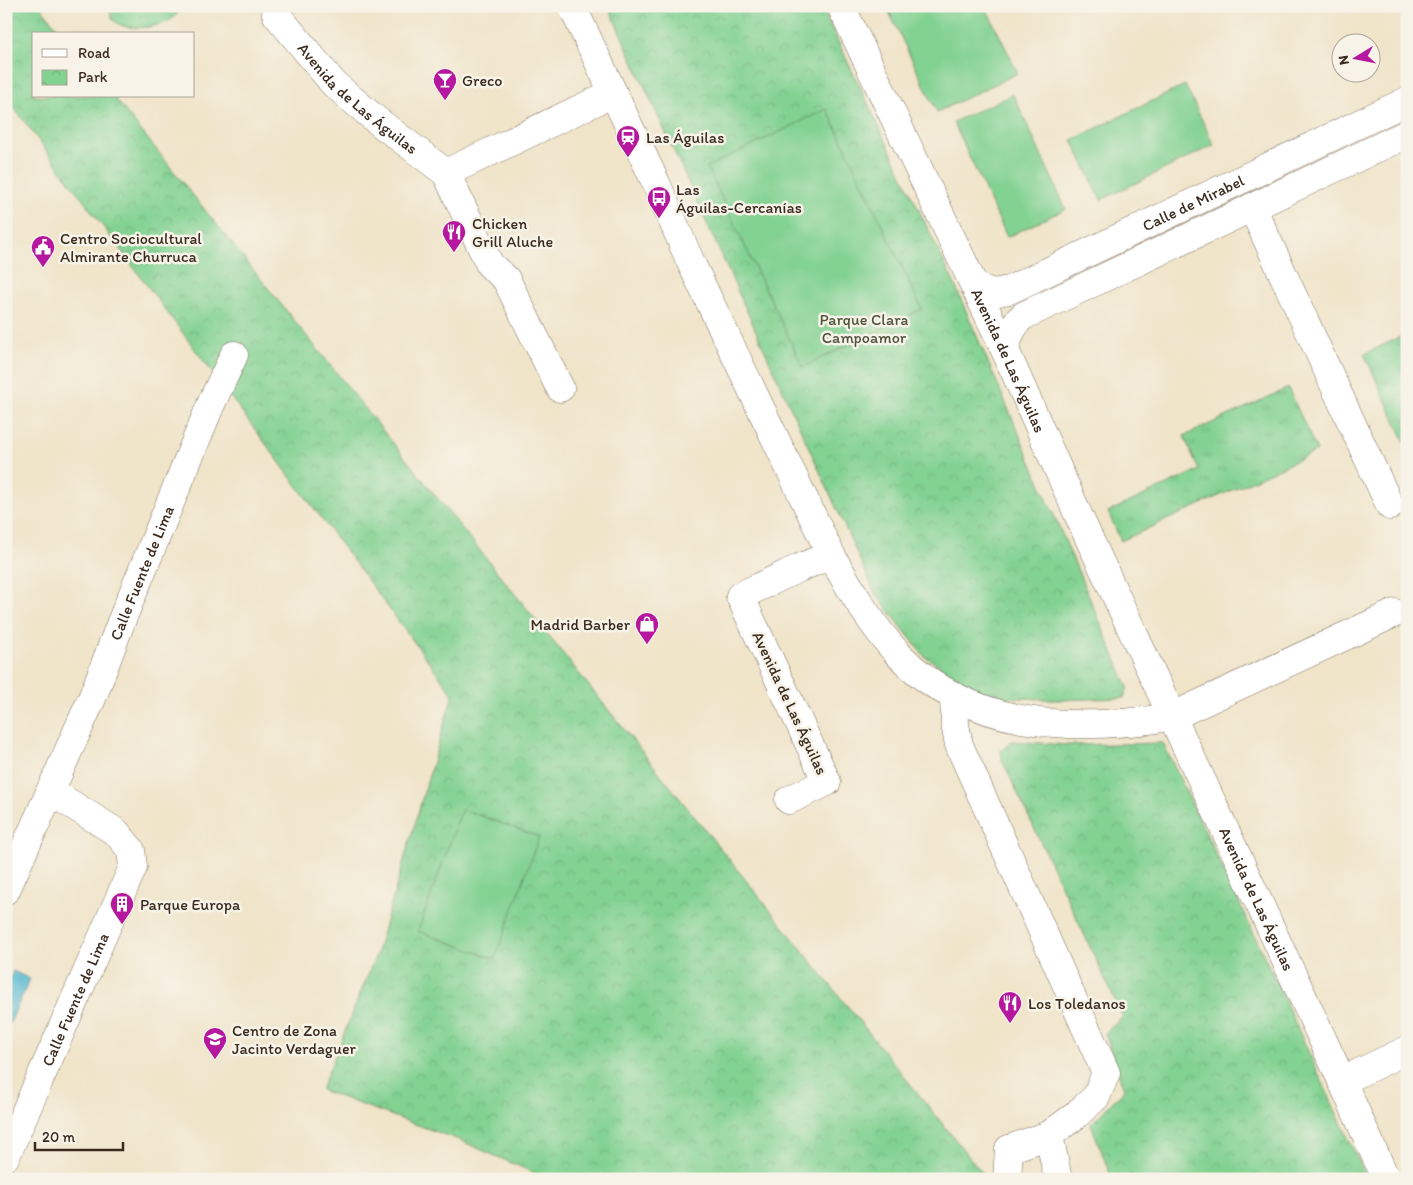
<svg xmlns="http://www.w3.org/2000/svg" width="1413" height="1185" viewBox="0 0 1413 1185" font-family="Itim,sans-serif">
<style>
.grass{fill:url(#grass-tufts);stroke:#5e7e58}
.park{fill:url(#park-crowns);stroke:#5e7e58}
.pitch{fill:#82d292;stroke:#5e7e58}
.water{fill:#51b7cf;stroke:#467076}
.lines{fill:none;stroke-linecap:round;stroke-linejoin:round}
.street-casing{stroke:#7a6b5a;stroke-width:29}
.street{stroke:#fff;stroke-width:28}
.labels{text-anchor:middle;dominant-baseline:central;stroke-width:5;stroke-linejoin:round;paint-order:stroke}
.poi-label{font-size:16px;fill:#3b2a1e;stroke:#f7f3e8;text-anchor:start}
.street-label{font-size:16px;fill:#3b2a1e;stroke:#f7f3e8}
.park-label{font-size:16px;fill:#4d543b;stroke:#f7f3e8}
</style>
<defs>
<pattern id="grass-tufts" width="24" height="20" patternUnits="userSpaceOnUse" patternTransform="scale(1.25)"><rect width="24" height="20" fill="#82d292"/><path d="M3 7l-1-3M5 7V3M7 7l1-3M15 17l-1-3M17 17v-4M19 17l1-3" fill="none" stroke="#71b47d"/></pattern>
<pattern id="park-crowns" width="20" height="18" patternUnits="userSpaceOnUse" patternTransform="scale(1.25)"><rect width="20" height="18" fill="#82d292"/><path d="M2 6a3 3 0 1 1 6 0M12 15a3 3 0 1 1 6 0" fill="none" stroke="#71b47d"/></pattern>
</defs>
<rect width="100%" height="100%" fill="#f7f3e8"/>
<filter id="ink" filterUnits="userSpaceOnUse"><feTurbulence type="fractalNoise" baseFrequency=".02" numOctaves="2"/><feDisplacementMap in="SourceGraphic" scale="10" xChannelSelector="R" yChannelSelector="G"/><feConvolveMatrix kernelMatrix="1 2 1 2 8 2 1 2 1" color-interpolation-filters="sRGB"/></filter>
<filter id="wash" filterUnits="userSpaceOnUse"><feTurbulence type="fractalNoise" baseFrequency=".0096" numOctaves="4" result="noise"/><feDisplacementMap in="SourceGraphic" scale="20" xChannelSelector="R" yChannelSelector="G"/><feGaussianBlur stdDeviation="1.12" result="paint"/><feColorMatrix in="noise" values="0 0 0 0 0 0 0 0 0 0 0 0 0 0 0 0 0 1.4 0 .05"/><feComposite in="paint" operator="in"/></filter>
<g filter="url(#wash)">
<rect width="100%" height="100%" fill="#f0e4c9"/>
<!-- grass -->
<path class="grass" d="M1407,334V441L1405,442L1364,354Z
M1288,388L1317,451L1121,541L1108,512L1199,470L1184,436Z"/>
<!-- park -->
<path class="park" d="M6,6H40L62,34H34V96H113L987,1179H548L459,1140L321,1090L376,955L453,694L6,97Z
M108,6H180C179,26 138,31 123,26C120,25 116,22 113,20Z
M608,6H821L954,283L1128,687L1124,698L1058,700L1003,697L979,691L924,656L875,593Z
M1012,741L1067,745L1163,743L1261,949L1367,1179H1112L1091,1124L1124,1090L1105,1033L1123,1017L1002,760L1001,751Z"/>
<!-- pitch -->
<path class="pitch" d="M886,6H985L1018,73L937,112Z
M1185,85L1214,145L1101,200L1072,140Z
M1013,94L1066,209L1007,237L953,122Z
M827,109L922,309L803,367L707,167Z
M462,809L539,837L495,959L418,931Z"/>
<!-- water -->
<path class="water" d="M13,971L30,979L6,1031V986Z"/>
</g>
<g filter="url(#ink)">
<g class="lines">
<!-- street casing -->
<g class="street-casing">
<g id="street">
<path d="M572,6L656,183L692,265L831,555C851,590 871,625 899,655C971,730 1075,732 1171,717L1395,613"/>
<path id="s1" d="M841,6L1005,350L1081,521L1342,1081L1386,1179"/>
<path id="s2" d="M276,14L334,84L375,119L446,173L490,265L506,279L560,388"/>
<path d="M446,173L613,93"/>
<path d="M1252,207L1390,506"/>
<path id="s3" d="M976,287L993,293L1009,290L1407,101"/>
<path d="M1005,350C1008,337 1012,325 1023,316L1407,134"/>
<path d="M954,696L955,724L959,745L1106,1073L1096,1097L1075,1116L1049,1135L1058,1179"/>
<path d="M789,800L827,782L740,596L799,568L831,555"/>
<path id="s4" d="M6,890L93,696L121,622L211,404L234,355"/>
<path d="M1342,1081L1407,1050"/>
<path id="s5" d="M6,1156L133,867L131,850L116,832L50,791"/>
<path d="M1007,1179L1009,1149L1049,1135"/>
</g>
</g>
<!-- street -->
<use href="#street" class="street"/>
</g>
</g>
<!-- icons -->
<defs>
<g id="bar-pin" transform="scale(1.25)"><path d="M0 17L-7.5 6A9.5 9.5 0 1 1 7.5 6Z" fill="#b5179e" stroke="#f7f3e8"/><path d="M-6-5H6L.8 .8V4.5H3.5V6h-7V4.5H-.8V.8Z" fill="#fff"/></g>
<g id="station-pin" transform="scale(1.25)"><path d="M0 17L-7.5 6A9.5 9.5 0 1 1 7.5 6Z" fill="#b5179e" stroke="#f7f3e8"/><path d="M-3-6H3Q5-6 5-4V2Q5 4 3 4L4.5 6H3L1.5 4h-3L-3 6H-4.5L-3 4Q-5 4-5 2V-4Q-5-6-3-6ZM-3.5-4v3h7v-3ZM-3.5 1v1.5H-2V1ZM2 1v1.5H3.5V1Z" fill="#fff"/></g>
<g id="bus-pin" transform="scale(1.25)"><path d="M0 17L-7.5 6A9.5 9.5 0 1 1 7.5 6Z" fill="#b5179e" stroke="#f7f3e8"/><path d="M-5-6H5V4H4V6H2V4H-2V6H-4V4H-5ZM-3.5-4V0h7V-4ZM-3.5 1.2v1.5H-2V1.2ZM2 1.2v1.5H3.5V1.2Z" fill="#fff"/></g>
<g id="restaurant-pin" transform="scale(1.25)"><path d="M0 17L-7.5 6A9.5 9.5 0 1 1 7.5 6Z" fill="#b5179e" stroke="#f7f3e8"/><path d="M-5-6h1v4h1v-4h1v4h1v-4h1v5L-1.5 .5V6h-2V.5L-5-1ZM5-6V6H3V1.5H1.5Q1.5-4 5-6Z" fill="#fff"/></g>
<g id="civic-pin" transform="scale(1.25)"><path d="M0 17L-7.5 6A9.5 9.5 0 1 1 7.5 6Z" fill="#b5179e" stroke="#f7f3e8"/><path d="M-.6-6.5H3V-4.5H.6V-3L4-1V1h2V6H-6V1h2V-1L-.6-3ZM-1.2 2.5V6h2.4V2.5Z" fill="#fff"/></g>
<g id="shop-pin" transform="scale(1.25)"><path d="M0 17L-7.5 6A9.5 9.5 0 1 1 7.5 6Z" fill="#b5179e" stroke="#f7f3e8"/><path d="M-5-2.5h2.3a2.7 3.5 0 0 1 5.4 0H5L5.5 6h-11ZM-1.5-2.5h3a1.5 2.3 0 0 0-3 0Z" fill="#fff"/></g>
<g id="building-pin" transform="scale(1.25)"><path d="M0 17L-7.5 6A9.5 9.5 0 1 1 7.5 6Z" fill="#b5179e" stroke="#f7f3e8"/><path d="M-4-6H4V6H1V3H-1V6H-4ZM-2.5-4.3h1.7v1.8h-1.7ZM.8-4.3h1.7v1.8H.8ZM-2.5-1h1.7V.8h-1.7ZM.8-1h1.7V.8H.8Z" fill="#fff"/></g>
<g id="university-pin" transform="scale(1.25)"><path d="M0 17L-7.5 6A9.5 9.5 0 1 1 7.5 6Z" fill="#b5179e" stroke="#f7f3e8"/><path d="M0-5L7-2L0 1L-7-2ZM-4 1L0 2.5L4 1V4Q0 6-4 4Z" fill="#fff"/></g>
</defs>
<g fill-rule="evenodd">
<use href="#bar-pin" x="445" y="80"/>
<use href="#station-pin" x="628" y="137"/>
<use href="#bus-pin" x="659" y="198"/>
<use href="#restaurant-pin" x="454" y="232"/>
<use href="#civic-pin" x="43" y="247"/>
<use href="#shop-pin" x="647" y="624"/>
<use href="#building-pin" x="122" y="904"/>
<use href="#restaurant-pin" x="1010" y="1003"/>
<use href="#university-pin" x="215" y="1039"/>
</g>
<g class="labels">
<!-- poi labels -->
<g class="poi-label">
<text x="462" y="80">Greco</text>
<text x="646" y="137">Las Águilas</text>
<text x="676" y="189">Las<tspan x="676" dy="18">Águilas-Cercanías</tspan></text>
<text x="472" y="223">Chicken<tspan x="472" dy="18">Grill Aluche</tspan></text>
<text x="60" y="238">Centro Sociocultural<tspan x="60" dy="18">Almirante Churruca</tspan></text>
<text x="630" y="624" text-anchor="end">Madrid Barber</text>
<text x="140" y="904">Parque Europa</text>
<text x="1028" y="1003">Los Toledanos</text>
<text x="232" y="1030">Centro de Zona<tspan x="232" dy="18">Jacinto Verdaguer</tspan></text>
</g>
<!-- street labels -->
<g class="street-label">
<text stroke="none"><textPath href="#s2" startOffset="118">Avenida de Las Águilas</textPath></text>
<text stroke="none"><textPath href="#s3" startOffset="238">Calle de Mirabel</textPath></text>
<text stroke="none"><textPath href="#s1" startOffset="392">Avenida de Las Águilas</textPath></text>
<text stroke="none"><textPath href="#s4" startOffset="345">Calle Fuente de Lima</textPath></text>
<text transform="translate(790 703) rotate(65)">Avenida de Las Águilas</text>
<text stroke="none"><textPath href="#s1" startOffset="985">Avenida de Las Águilas</textPath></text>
<text stroke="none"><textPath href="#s5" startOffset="171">Calle Fuente de Lima</textPath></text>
</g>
<!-- park labels -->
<g class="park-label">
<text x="864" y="319">Parque Clara<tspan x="864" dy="18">Campoamor</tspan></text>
</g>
</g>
<!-- margin -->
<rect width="1413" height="1185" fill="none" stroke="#f7f3e8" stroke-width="25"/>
<!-- legend -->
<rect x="32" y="32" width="162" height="65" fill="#f7f3e8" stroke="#aca397"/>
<rect x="42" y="49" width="25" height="8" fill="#ffffff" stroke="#aca397"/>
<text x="78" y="58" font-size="15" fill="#3b2a1e">Road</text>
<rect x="42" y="70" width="25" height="15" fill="url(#park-crowns)" stroke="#aca397"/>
<text x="78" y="82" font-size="15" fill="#3b2a1e">Park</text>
<!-- north arrow -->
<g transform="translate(1356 58) rotate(260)"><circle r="24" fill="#f7f3e8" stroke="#aca397"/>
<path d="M0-4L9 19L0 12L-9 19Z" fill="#b5179e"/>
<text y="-8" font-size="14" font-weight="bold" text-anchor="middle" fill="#3b2a1e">N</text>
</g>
<!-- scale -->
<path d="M35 1142v8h88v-8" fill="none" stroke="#3b2a1e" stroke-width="2.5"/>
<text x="42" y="1142" font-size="15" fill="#3b2a1e" stroke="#f7f3e8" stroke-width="4" paint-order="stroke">20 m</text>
</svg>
